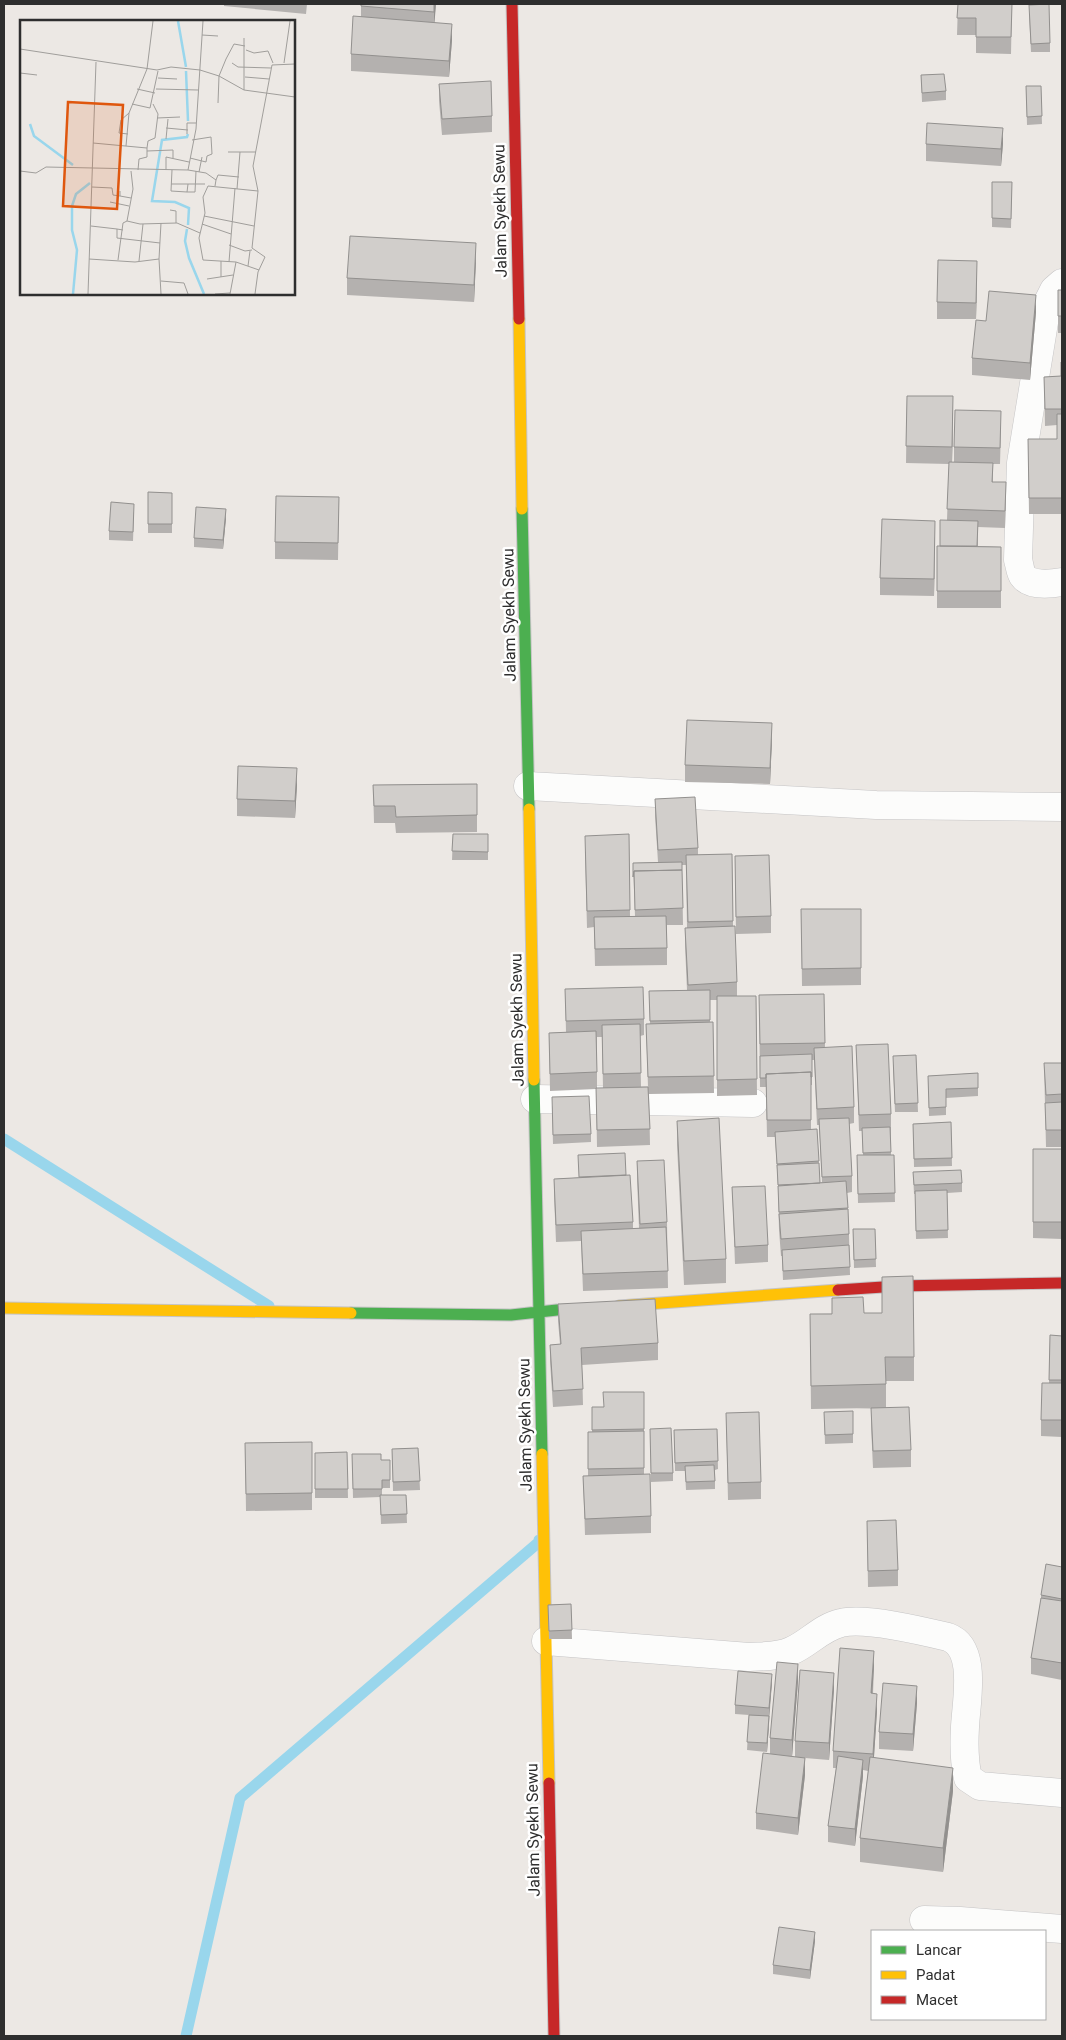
<svg xmlns="http://www.w3.org/2000/svg" width="1066" height="2040" viewBox="0 0 1066 2040" font-family="Roboto,sans-serif">
<style>
.lines{fill:none;stroke-linecap:round;stroke-linejoin:round}
.stream{stroke:#99d6ec;stroke-width:11}
.street-casing{stroke:#c5c4c5;stroke-width:29}
.fast-casing{stroke:#c5c4c5;stroke-width:13}
.slow-casing{stroke:#c5c4c5;stroke-width:13}
.jam-casing{stroke:#c5c4c5;stroke-width:13}
.street{stroke:#fcfcfb;stroke-width:28}
.fast{stroke:#4caf50;stroke-width:11}
.slow{stroke:#ffc107;stroke-width:11}
.jam{stroke:#c62828;stroke-width:11}
.wall{fill:#b4b1af;fill-rule:evenodd}
.shaded-wall{fill:#92908e}
.building{fill:#d1cecb;stroke:#92908e}
.labels{text-anchor:middle;dominant-baseline:central;stroke-width:5;stroke-linejoin:round;paint-order:stroke}
.street-label{font-size:16px;fill:#2e2e2e;stroke:#fff}
.inset-river{fill:none;stroke:#99d6ec;stroke-width:2.5}
.inset-road{fill:none;stroke:#a09e9b;stroke-width:1}
.view{fill:#df570e;fill-opacity:0.15;stroke:#df570e;stroke-width:2.5}
.inset-edge{fill:none;stroke:#2e2e2e;stroke-width:2.5}
</style>
<rect width="100%" height="100%" fill="#ece8e4"/>
<g class="lines">
<!-- stream -->
<path class="stream" d="M4,1139L269,1306
M186,2036L240,1798L539,1542V1540"/>
<!-- street casing -->
<g class="street-casing">
<path id="street" d="M1062,283L1054,290L1047,304L1021,463L1018,560C1020,566 1020,572 1023,576C1030,586 1051,584 1062,582
M528,786L876,805L1062,807
M535,1099L753,1103
M546,1641L749,1657C763,1656 778,1657 791,1651C808,1644 822,1627 841,1623C865,1617 923,1631 948,1637C978,1648 966,1702 965,1727C964,1744 964,1762 968,1778L980,1786L1062,1793
M924,1920L960,1921L1062,1929"/>
</g>
<!-- fast casing -->
<g class="fast-casing">
<path id="fast" d="M522,509L529,809
M534,1080L542,1454
M351,1313L511,1315L557,1310"/>
</g>
<!-- slow casing -->
<g class="slow-casing">
<path id="slow" d="M519,319L522,509
M529,809L534,1080
M619,1306L838,1290
M4,1308L351,1313
M542,1454L549,1783"/>
</g>
<!-- jam casing -->
<g class="jam-casing">
<path id="jam" d="M512,4L519,319
M838,1290L898,1286L1062,1283
M549,1783L554,2036"/>
</g>
<!-- street -->
<use href="#street" class="street"/>
<!-- fast -->
<use href="#fast" class="fast"/>
<!-- slow -->
<use href="#slow" class="slow"/>
<!-- jam -->
<use href="#jam" class="jam"/>
</g>
<!-- wall -->
<path class="wall" d="M224,4H307L306,14L224,6Z
M361,4H436L434,22L452,40L449,77L351,71V54L361,17Z
M958,4H1012L1011,54L976,53V35H957Z
M1029,14L1050,43V52H1031Z
M921,75L946,91V100L922,102Z
M439,84L492,116V132L442,135L439,101Z
M1026,86H1041L1042,124L1027,125Z
M926,144H1003L1001,166L926,161Z
M992,182H1012L1011,228L992,227Z
M476,260L474,302L347,295V278Z
M977,278L976,319H937V302Z
M1058,290H1062V333H1058Z
M1036,312L1030,380L972,375V358L986,321Z
M1062,362V514H1029L1028,439H1057V425L1045,426L1044,377L1061,376Z
M907,396L953,413L952,462H954V447L1001,428L1000,464H993V482L1006,499L1005,528L978,527V546L1001,547V608H937V546H940L947,520L949,464L906,463Z
M148,492L172,493V533H148Z
M339,497L338,560L275,559V542Z
M134,512L133,541L109,540V531Z
M226,518L223,549L194,547V538Z
M935,537L934,596L880,595V578Z
M772,739L770,784L685,782V765Z
M477,784V832L396,833L395,823H374L373,785Z
M297,785L295,818L237,816V799Z
M655,799L698,848V855L732,854L733,926L737,982V996H756L757,1095L717,1096V1000H710V1022H713L714,1093L649,1094L650,1145L597,1147L596,1089L550,1091L549,1033L566,1032L565,989L644,1019V1035L640,1036L641,1087H648L646,1024H650L649,991L687,990L685,945V928H687L686,865H682L683,925H667V965L595,966L594,927L587,928L585,852L629,834L630,916H635L633,863L658,862L655,816ZM597,1037H602L603,1088H597Z
M453,834H488V860H452Z
M735,856L771,916V933L736,934Z
M801,909H861V985L802,986Z
M824,994L825,1048L854,1107V1123L849,1124L852,1176V1192L847,1193L849,1234L850,1275L783,1280L782,1256H781L779,1230L778,1186L775,1137H767L766,1087H760L759,995ZM812,1060H814L817,1125H819L822,1182L820,1183L817,1129L811,1130V1085H812Z
M856,1045L891,1114V1155H894L895,1202L858,1203L857,1155H863L862,1131H859Z
M916,1055L918,1112H895L893,1065Z
M1044,1063H1062V1239L1033,1238V1149H1062V1147H1046Z
M978,1073V1096L946,1098V1115L929,1116L928,1076Z
M552,1106L591,1134V1142L553,1144Z
M677,1121L726,1259V1283L684,1285L677,1145Z
M951,1122L952,1166L914,1167L913,1124Z
M637,1161L667,1222L668,1288L583,1291L581,1241L556,1242L554,1195V1179L626,1175L633,1222V1229L639,1228L637,1178Z
M913,1172L962,1183V1192L947,1193L948,1238L916,1239L915,1194H914Z
M732,1187L768,1245V1262L735,1264Z
M853,1229H875L876,1267L854,1268Z
M882,1277L914,1357V1381H886V1408L911,1450V1467L873,1468L871,1425V1408H872L811,1409L810,1314L882,1313Z
M558,1304L658,1343V1360L582,1365L583,1405L553,1407L550,1361V1345L560,1344L558,1321Z
M1050,1335L1062,1336V1437L1041,1436V1420L1049,1383Z
M644,1392V1474L651,1516V1533L585,1535L583,1476H588V1432H592V1407H603Z
M853,1411V1443L825,1444L824,1412Z
M726,1413L761,1482V1499L728,1500Z
M650,1429L673,1473V1481L651,1482Z
M717,1429L718,1469L715,1470V1489L686,1490L685,1471H675L674,1430Z
M312,1442V1510L246,1511L245,1443Z
M418,1448L420,1490L393,1491L392,1449Z
M347,1452L348,1498H315V1453Z
M352,1454L381,1460L390,1480V1488H382V1495H406L407,1523L381,1524L380,1497L353,1498Z
M867,1521L898,1570V1586L868,1587Z
M1062,1567V1680L1031,1674V1658L1041,1602V1595Z
M571,1604L572,1639H549L548,1605Z
M874,1667L873,1694L877,1711L874,1757L953,1791L943,1872L860,1862V1838L868,1771L863,1770V1776L855,1846L828,1842V1826L836,1768H833V1751Z
M798,1681L792,1756L795,1757V1741L834,1689L829,1760L805,1758V1775L798,1835L756,1829V1813L770,1754V1738Z
M772,1682L767,1752L747,1750L749,1715L735,1714V1705Z
M917,1703L913,1751L879,1749V1732Z
M815,1941L810,1979L773,1974V1965Z"/>
<!-- shaded-wall -->
<path class="shaded-wall" d="M434,4H436L434,29Z
M452,24V40L449,77V61Z
M1003,128V144L1001,166V149Z
M476,243V260L474,302V285Z
M977,261V278L976,319V303Z
M1036,295V312L1030,380V363Z
M953,396V413L952,464V447Z
M226,509V518L223,549V540Z
M935,521V537L934,596V579Z
M772,723V739L770,784V768Z
M297,768V785L295,818V801Z
M874,1651V1667L871,1710V1693Z
M798,1664V1681L792,1757V1740Z
M834,1673V1689L829,1760V1743Z
M772,1674V1682L769,1716V1708Z
M917,1686V1703L913,1751V1734Z
M877,1694V1711L873,1771V1754Z
M769,1716V1724L767,1752V1743Z
M805,1758V1775L798,1835V1818Z
M863,1760V1776L855,1846V1829Z
M953,1768V1791L943,1872V1848Z
M815,1932V1941L810,1979V1970Z"/>
<!-- building -->
<path class="building" d="M361,4H434V12L361,6Z
M958,4H1012L1011,37H976V18H957Z
M1049,4L1050,43L1031,44L1029,5Z
M353,16L452,24L449,61L351,54Z
M944,74L946,91L922,93L921,75Z
M491,81L492,116L442,119L439,84Z
M1026,86H1041L1042,116L1027,117Z
M927,123L1003,128L1001,149L926,144Z
M992,182H1012L1011,219L992,218Z
M350,236L476,243L474,285L347,278Z
M938,260L977,261L976,303L937,302Z
M1058,290H1062V316H1058Z
M989,291L1036,295L1030,363L972,358L976,320L986,321Z
M1061,362H1062V409H1045L1044,377L1061,376Z
M907,396H953L952,447L906,446Z
M955,410L1001,411L1000,448L954,447Z
M1057,414H1062V498H1029L1028,439H1057Z
M949,462L993,463L992,482H1006L1005,511L947,509Z
M148,492L172,493V524H148Z
M276,496L339,497L338,543L275,542Z
M111,502L134,504L133,532L109,531Z
M196,507L226,509L223,540L194,538Z
M882,519L935,521L934,579L880,578Z
M940,520L978,521L977,546H940Z
M937,546L1001,547V591H937Z
M687,720L772,723L770,768L685,765Z
M238,766L297,768L295,801L237,799Z
M477,784V815L396,817L395,806H374L373,785Z
M695,797L698,848L658,850L655,799Z
M453,834H488V852L452,851Z
M629,834L630,910L587,911L585,836Z
M732,854L733,921L688,922L686,855Z
M769,855L771,916L736,917L735,856Z
M682,862V870L634,871L633,877V863Z
M682,870L683,908L635,910L634,871Z
M801,909H861V968L802,969Z
M666,916L667,948L595,949L594,917Z
M735,926L737,982L688,985L685,928Z
M643,987L644,1019L566,1021L565,989Z
M710,990V1020L650,1021L649,991Z
M824,994L825,1043L760,1044L759,995Z
M717,996H756L757,1079L717,1080Z
M713,1022L714,1076L648,1077L646,1024Z
M640,1024L641,1073L603,1074L602,1025Z
M596,1031L597,1072L550,1074L549,1033Z
M888,1044L891,1114L859,1115L856,1045Z
M852,1046L854,1107L817,1109L814,1048Z
M812,1054V1077H811V1072L766,1074V1078H760V1056Z
M916,1055L918,1103L895,1104L893,1056Z
M1044,1063H1062V1094L1046,1095Z
M811,1072V1120H767L766,1074Z
M978,1073V1088L946,1089V1107L929,1108L928,1076Z
M648,1087L650,1129L597,1130L596,1088Z
M589,1096L591,1134L553,1135L552,1097Z
M1062,1102V1143V1130H1046L1045,1103Z
M719,1118L726,1259L684,1261L677,1121Z
M849,1118L852,1176L822,1177L819,1119Z
M951,1122L952,1158L914,1159L913,1124Z
M890,1127L891,1152L863,1153L862,1128Z
M817,1129L819,1161L777,1164L775,1132Z
M1033,1149H1062V1222H1033Z
M625,1153L626,1175L579,1177L578,1155Z
M857,1155H894L895,1193L858,1194Z
M664,1160L667,1222L640,1224L637,1161Z
M819,1163L820,1183L778,1185L777,1165Z
M961,1170L962,1183L914,1185L913,1172Z
M630,1175L633,1222L556,1225L554,1179Z
M846,1181L848,1208L779,1212L778,1186Z
M765,1186L768,1245L735,1247L732,1187Z
M947,1190L948,1230L916,1231L915,1191Z
M848,1209L849,1234L781,1239L779,1214Z
M666,1227L668,1271L583,1274L581,1231Z
M853,1229H875L876,1259L854,1260Z
M849,1245L850,1267L783,1271L782,1250Z
M913,1276L914,1357H885L886,1384L811,1386L810,1314H832V1298L863,1297L864,1313H882V1277Z
M655,1299L658,1343L581,1348L583,1389L553,1391L550,1345L561,1344L558,1304Z
M1050,1335L1062,1336V1380H1049Z
M1042,1383H1062V1420H1041Z
M603,1392H644V1429L592,1430V1407H604Z
M909,1407L911,1450L873,1451L871,1408Z
M853,1411V1434L825,1435L824,1412Z
M759,1412L761,1482L728,1483L726,1413Z
M671,1428L673,1473H651L650,1429Z
M717,1429L718,1461L675,1463L674,1430Z
M644,1431V1468L588,1469V1432Z
M312,1442V1493L246,1494L245,1443Z
M418,1448L420,1481L393,1482L392,1449Z
M347,1452L348,1489H315V1453Z
M352,1454H381V1460H390V1480H382V1489H353Z
M714,1465L715,1481L686,1482L685,1466Z
M650,1474L651,1516L585,1519L583,1476Z
M380,1495H406L407,1514L381,1515Z
M896,1520L898,1570L868,1571L867,1521Z
M1046,1564L1062,1567V1599L1041,1595Z
M1041,1598L1062,1601V1663L1031,1658Z
M571,1604L572,1630L549,1631L548,1605Z
M840,1648L874,1651L871,1693L877,1694L873,1754L833,1751Z
M777,1662L798,1664L792,1740L770,1738Z
M800,1670L834,1673L829,1743L795,1741Z
M738,1671L772,1674L769,1708L735,1705Z
M883,1683L917,1686L913,1734L879,1732Z
M749,1715L769,1716L767,1743L747,1742Z
M763,1753L805,1758L798,1818L756,1813Z
M838,1756L863,1760L855,1829L828,1826Z
M870,1757L953,1768L943,1848L860,1838Z
M779,1927L815,1932L810,1970L773,1965Z"/>
<g class="labels">
<!-- street labels -->
<g class="street-label">
<text transform="translate(500 211) rotate(-91)">Jalam Syekh Sewu</text>
<text transform="translate(509 615) rotate(-91)">Jalam Syekh Sewu</text>
<text transform="translate(517 1020) rotate(-91)">Jalam Syekh Sewu</text>
<text transform="translate(525 1425) rotate(-91)">Jalam Syekh Sewu</text>
<text transform="translate(533 1830) rotate(-91)">Jalam Syekh Sewu</text>
</g>
</g>
<!-- overview -->
<g transform="translate(20 20)">
<rect width="275" height="275" fill="#ece8e4"/>
<path class="inset-river" d="M158,1L166,47M166,51L168,101M10,104L14,116L53,145M168,205L169,188L155,182L132,181L142,120L167,117L168,114M167,209L165,221L169,238L184,274M53,274L57,230L52,210V186L56,174L70,163"/>
<path class="inset-road" d="M182,15L198,16M0,29L137,50L151,47L180,50L199,56L224,70L275,77M226,30L234,33L248,31L253,43M212,43L218,47L251,48M264,43L270,1M0,53L17,55M225,57L249,59M138,58L157,59M117,69L135,73M136,69L178,70M224,70V18M198,83L199,56L206,39L214,24L225,26M112,84L130,88L138,51M137,98L160,97M146,108L168,110M108,114L99,113L101,100L109,93M167,114V103H176M146,119L148,99M73,123L127,128V137L119,139L118,150M106,126L109,93L127,49L133,1M127,128L128,121L135,118L138,94L133,84M127,131L153,130V138M208,132H236M170,138L186,142L187,136L192,134L191,117L172,120M146,150V137L169,142M152,150L151,171L167,172M168,150L176,109L183,1M0,151L16,153L26,147L168,150L186,153L196,160L195,166M179,152L182,137M196,160L198,155L219,157M151,164H185M168,164L167,172H175L176,151M72,167L92,168L93,175L100,176M217,169L220,132M100,171V176L111,178M238,171L188,166L183,177L185,193L179,218L183,240L216,242L239,250M90,182L109,186M150,190L156,191V203M184,196L234,206M107,201L120,204L157,203L180,213M182,204L211,214M71,206L97,209M103,210L97,209V218L140,223M209,225L225,231L232,230M69,239L115,242L139,239L141,274M139,239L141,203M98,240L103,203L107,201L113,169L111,151M119,241L123,204M209,242L215,168M228,246L230,231M201,257V241M187,259L213,255M141,261L164,263L168,274M68,274L76,42M195,274L210,273M210,274L216,242M235,274L238,252L245,237L232,228L238,171L233,146L252,45L275,44"/>
<path class="view" d="M48,82L103,85L97,189L43,186Z"/>
<rect width="275" height="275" class="inset-edge"/>
</g>
<!-- border -->
<rect width="1066" height="2040" fill="none" stroke="#2e2e2e" stroke-width="10"/>
<!-- legend -->
<rect x="871" y="1930" width="175" height="90" fill="#ffffff" stroke="#ababab"/>
<rect x="881" y="1946" width="25" height="8" fill="#4caf50" stroke="#ababab"/>
<text x="916" y="1955" font-size="15" fill="#2e2e2e">Lancar</text>
<rect x="881" y="1971" width="25" height="8" fill="#ffc107" stroke="#ababab"/>
<text x="916" y="1980" font-size="15" fill="#2e2e2e">Padat</text>
<rect x="881" y="1996" width="25" height="8" fill="#c62828" stroke="#ababab"/>
<text x="916" y="2005" font-size="15" fill="#2e2e2e">Macet</text>
</svg>
